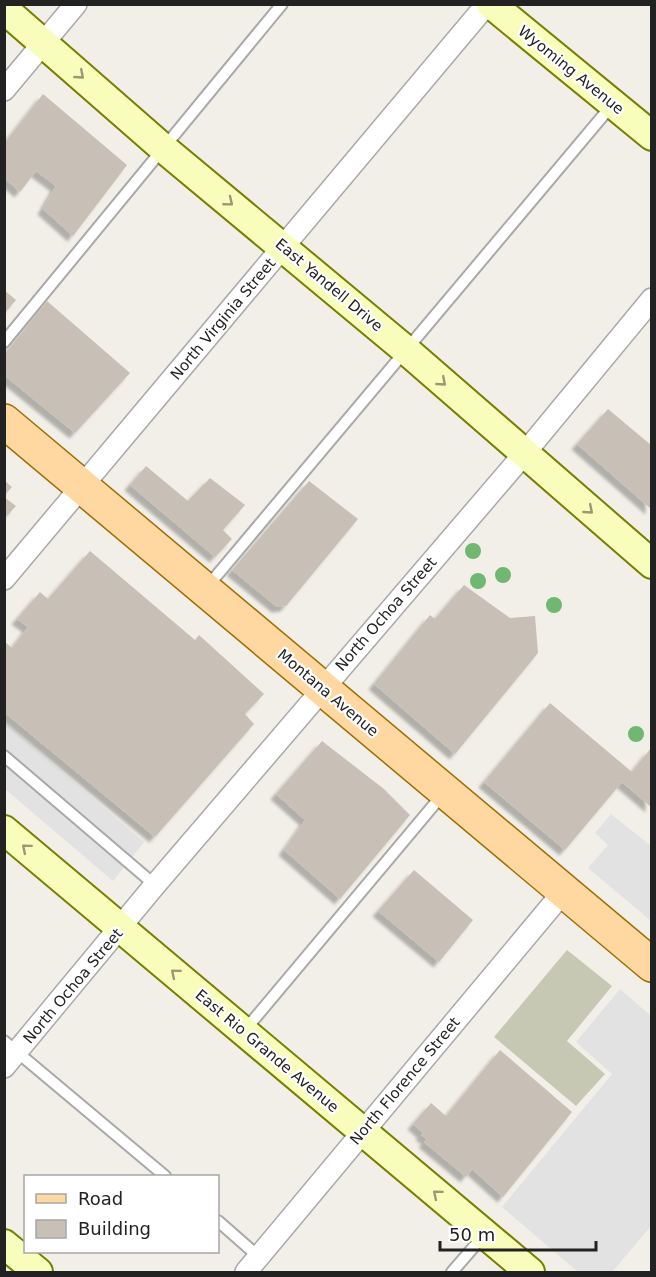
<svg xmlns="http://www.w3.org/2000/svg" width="656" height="1277" viewBox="0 0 656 1277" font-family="'DejaVu Sans',sans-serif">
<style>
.construction{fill:#c7c8b3}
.parking{fill:#e2e2e2}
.building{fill:#c8bfb7;filter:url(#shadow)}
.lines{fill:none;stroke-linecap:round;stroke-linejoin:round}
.lane-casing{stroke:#a9a9a9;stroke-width:14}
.street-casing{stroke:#a9a9a9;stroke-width:24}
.secondary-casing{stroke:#728100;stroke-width:32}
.primary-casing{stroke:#9f6d00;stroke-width:36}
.lane{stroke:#fff;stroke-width:10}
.street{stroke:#fff;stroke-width:21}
.secondary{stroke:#f9fdbb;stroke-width:28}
.primary{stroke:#ffd7a0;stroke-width:33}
.tree{fill:#70b772}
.oneway{stroke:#989a76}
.labels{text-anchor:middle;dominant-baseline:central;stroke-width:4.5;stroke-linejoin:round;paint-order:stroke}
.street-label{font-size:15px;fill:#222;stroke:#fff}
</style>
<defs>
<filter id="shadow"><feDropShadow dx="-5.5" dy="5.5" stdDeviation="1.5" flood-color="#0004"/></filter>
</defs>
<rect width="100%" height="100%" fill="#f2efe8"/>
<!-- construction -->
<path class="construction" d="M567,950L612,986L567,1041L605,1074L576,1106L494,1037Z"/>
<!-- parking -->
<path class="parking" d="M4,722L144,842L113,881L5,789Z
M611,814L651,846V921L588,868L608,845L595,833Z
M620,989L651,1016V1226L612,1272H578L502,1207L612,1074L576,1042Z"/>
<!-- building -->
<path class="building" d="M43,94L127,165L73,236L43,209L56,186L36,171L20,192L4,178V144Z
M4,290L16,300L4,314Z
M47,301L130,373L75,433L4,375V355Z
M608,409L651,445V509L577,444Z
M146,466L188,501L210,478L245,505L223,530L232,539L215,557L130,485Z
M4,480L12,487L4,496Z
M309,481L358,519L286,606L277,607L232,570Z
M4,497L16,506L4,519Z
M90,551L195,640L199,635L264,694L245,714L254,724L155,837L4,712V641L12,648L28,627L17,619L40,592L48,599Z
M464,585L510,618L535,616L538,653L455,754L374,684L430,615L435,619Z
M550,703L632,772L651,748V807L622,782L565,850L484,782Z
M322,741L384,789L410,815L340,899L284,850L305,820L276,794Z
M414,870L473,920L439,962L378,911Z
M500,1050L572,1112L503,1197L472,1169L466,1177L424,1142L427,1139L421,1135L423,1133L413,1124L431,1103L446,1116Z"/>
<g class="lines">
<!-- lane casing -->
<g class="lane-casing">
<path id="lane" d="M4,342L282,4
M207,587L612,105
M4,756L155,885
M245,1030L443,794
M4,1041L165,1176
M218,1221L259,1257
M452,1272L485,1234"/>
</g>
<!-- street casing -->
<g class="street-casing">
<path id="street" d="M4,90L76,4
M4,579L487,4
M4,1067L155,885L524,454L652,299
M246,1272L564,891"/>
</g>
<!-- secondary casing -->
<g class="secondary-casing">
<path id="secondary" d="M491,4L652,136
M4,9L163,148L407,351L652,564
M4,830L530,1272
M4,1244L38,1272"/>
</g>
<!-- primary casing -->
<g class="primary-casing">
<path id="primary" d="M4,421L652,965"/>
</g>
<!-- lane -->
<use href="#lane" class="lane"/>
<!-- street -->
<use href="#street" class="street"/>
<!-- secondary -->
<use href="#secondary" class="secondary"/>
<!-- primary -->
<use href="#primary" class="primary"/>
</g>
<!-- trees -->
<g class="tree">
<circle cx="473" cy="551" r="8"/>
<circle cx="503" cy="575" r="8"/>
<circle cx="478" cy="581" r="8"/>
<circle cx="554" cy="605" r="8"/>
<circle cx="636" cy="734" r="8"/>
</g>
<!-- one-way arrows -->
<defs><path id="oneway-chevron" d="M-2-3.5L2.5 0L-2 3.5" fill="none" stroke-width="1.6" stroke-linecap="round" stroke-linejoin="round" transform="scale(1.5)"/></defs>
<g class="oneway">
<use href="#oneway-chevron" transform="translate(80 75) rotate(41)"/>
<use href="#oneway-chevron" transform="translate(229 202) rotate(39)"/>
<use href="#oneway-chevron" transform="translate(442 382) rotate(41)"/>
<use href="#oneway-chevron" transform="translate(589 510) rotate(41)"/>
<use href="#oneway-chevron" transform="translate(26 848) rotate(-140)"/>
<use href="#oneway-chevron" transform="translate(175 973) rotate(-140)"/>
<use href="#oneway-chevron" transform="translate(437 1194) rotate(-140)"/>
</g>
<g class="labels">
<!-- street labels -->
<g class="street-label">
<text transform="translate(571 70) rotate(39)">Wyoming Avenue</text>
<text transform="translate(329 285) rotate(40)">East Yandell Drive</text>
<text transform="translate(223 319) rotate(-50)">North Virginia Street</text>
<text transform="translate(386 614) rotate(-49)">North Ochoa Street</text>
<text transform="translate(328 693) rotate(40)">Montana Avenue</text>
<text transform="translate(73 986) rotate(-50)">North Ochoa Street</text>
<text transform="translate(267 1051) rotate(40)">East Rio Grande Avenue</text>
<text transform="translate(405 1081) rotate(-50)">North Florence Street</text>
</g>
</g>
<!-- border -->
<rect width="656" height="1277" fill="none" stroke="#222222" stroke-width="12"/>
<!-- legend -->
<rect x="24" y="1175" width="195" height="78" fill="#ffffff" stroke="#a7a7a7" stroke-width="1.5"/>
<rect x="36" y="1194" width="30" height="9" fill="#ffd7a0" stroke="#a7a7a7" stroke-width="1.5"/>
<text x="78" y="1205" font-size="18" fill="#222222">Road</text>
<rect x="36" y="1220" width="30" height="18" fill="#c8bfb7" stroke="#a7a7a7" stroke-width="1.5"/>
<text x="78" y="1235" font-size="18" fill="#222222">Building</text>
<!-- scale -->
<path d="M440 1241v9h156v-9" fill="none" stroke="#222222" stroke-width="3"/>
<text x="449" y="1241" font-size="18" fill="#222222" stroke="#ffffff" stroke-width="4.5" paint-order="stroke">50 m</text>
</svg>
